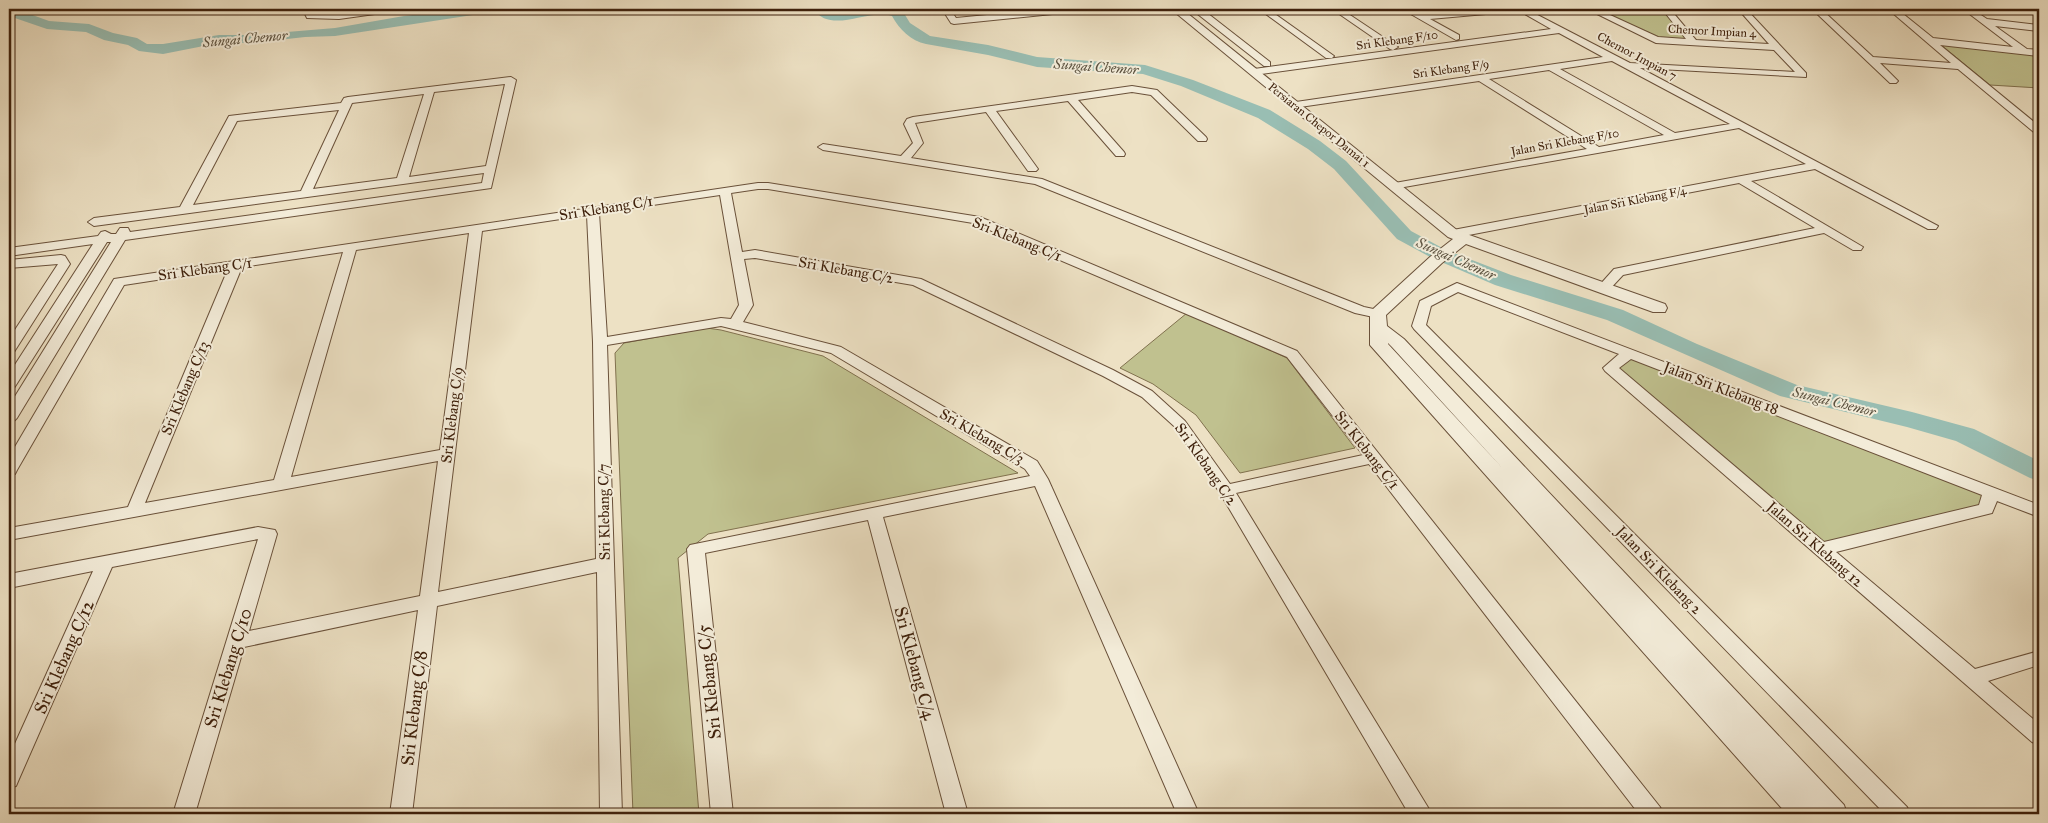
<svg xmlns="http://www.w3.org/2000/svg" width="2048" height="823" viewBox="0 0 2048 823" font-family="'IM FELL Great Primer',serif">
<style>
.green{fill:#c0c18f;stroke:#80714e}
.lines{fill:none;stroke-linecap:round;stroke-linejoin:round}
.river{fill:#99beb3;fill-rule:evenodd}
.minor-casing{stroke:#6a513a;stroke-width:2}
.tertiary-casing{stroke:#6a513a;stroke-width:2}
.minor{fill:#f3ecd9;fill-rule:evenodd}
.tertiary{fill:#f3ecd9;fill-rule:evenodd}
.labels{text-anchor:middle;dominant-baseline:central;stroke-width:4;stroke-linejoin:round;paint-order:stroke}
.far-street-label{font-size:12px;fill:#3f210c;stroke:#f3ecd9}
.far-water-label{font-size:14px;font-style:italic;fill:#5a503e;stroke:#f3ecd9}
.street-label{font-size:15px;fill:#3f210c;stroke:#f3ecd9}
.near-street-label{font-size:18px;fill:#3f210c;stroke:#f3ecd9}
</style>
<rect width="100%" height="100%" fill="#ede1c4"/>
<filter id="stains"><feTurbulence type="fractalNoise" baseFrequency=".004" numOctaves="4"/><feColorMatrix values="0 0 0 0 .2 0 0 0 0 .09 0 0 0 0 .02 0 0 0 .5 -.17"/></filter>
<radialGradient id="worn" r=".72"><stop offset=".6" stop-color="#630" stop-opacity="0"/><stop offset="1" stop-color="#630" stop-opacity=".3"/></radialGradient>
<!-- green -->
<path class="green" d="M1591,9H1666L1693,42L1656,40Z
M1940,44L2039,55V88L1990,85Z
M1187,313L1287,358L1355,448L1240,473L1196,415L1153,384L1120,368Z
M707,328L721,330L823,356L1018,473L708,534L678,558L699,814H633L615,353L624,343Z
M1630,353L1991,493L1986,509L1822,549L1610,368Z"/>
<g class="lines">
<!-- river -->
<path class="river" d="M9,9H16L49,21L89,24L113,33L137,38L147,44H163L219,35H251L335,28L404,16L463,9H493L491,12L486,13L335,36L305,37L251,43H219L163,54L139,51L128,45L104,40L86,32L47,29L9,16Z
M813,9H828L837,12L856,9H898L902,10L910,23L930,36L988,45L1037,57L1145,65L1193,80L1270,110L1320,141L1346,161L1411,231L1446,250L1511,275L1623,310L1697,344L1797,385L1912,412L1974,429L2039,461V481L2030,478L1956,441L1907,427L1780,396L1607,320L1495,285L1432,258L1397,239L1334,169L1308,149L1258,118L1181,86L1143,74L1037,67L988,55L926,44C911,41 899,29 892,16C867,8 832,35 813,9Z"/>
<!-- minor casing -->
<g class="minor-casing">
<path id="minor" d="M306,9H314L313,13L393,9L389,12L339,19L307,18L305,14Z
M942,9H950L956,18L1049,9H1076L1072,12L954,24L951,23Z
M1195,9H1202L1270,62V66H1264L1195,12Z
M1259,9H1268L1334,56L1332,58H1326Z
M1332,9H1341L1398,47L1393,50L1390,49Z
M1402,9C1412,8 1416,14 1424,14C1446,16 1481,2 1501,10L1497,13L1430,19L1459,35V39L1456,40Z
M1516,9H1526L1630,63L1795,72L1774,50L1656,43L1587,9H1597L1658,37L1686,39L1662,9H1670L1696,40L1769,44L1738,9H1746L1806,73V77L1640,68L1938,226L1936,229H1928L1815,169L1751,181L1863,247L1861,250H1853L1824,233L1623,275L1608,291L1603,292L1597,288L1614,269L1815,228L1739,183L1453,238L1447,234L1453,230L1806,164L1739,128L1393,189L1387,186L1389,184L1587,149L1479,81L1293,108L1288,105L1289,103L1603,57L1559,33L1254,75L1249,72L1254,69L1551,29ZM1612,61L1730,124L1675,133L1560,69ZM1549,70L1664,135L1599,147L1489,79Z
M1812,9H1821L1873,57L1951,63L1888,9H1897L1933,38L2013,47L1963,9H1972L1987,19L2039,25V31L1995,26L2027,49L2039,50V56L1940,45L2039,126V134L2035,133L1958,69L1880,63L1898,81L1896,83H1890Z
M511,77L516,80L491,188L125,240L17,418L14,421L9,423V406L111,242H107L16,385L14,388L9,389V374L93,244L9,256V248L98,236L101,232L105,231L111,234H116L120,228H128L130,232L482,183L484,173L94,226L88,222L94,218L180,207L229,116L341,103L344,98L348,97ZM505,84L486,166L409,177L434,92ZM424,94L397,178L313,189L352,103ZM339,110L301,191L193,205L237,121Z
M1132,86L1157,90L1206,137L1207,139L1206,141H1198L1151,95L1132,92L1078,100L1124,152L1125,154L1124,156H1116L1068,101L996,111L1038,169L1036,171H1028L986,112L915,123L923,143L911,158L1042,179L1364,307L1383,311L1385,314L1383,317L1378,318L1355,313L1035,184L823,150L818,147L823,144L901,156L913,143L904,124L907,119L913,117Z
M758,183H768L980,217L1297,351L1660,807L1663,814H1639L1369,464L1236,493L1432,814H1409L1220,493L1175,427L1142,397L1103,376L913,285L755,258L744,259L753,305L743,322L841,347L1037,461L1048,479L1199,814H1177L1035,486L883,517L968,814H946L868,520L705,553L733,814H711L687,549L690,545L1030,476L1025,469L831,353L721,326L607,345L622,814H600L597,572L437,606L412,814H390L418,610L244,647L195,814H173L258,539L112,567L19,779L16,786L9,788V757L93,571L9,588V574L258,527L275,530L277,534L249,631L420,596L438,461L9,540V528L128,507L228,269L124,285L17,470L15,474L9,475V457L114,279ZM758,189H768L973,223L1287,357L1363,455L1230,484L1185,421L1152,391L1113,370L921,279L755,250L742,252L731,193ZM720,195L739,305L731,319L721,318L607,337L599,213ZM587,215L593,342L596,559L438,592L482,231ZM469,233L440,450L291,477L356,250ZM343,252L274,480L145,503L242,267Z
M61,255L65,256L70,264L14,352L9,353V339L58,264L9,268V260Z
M1457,283L2039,505V517L1997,501L1992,513L1836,552L1975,669L2039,651V665L1988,681L2039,724V745L2032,742L1605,371L1603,368L1619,354L1458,292L1431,306L1426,325L1907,807L1910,814H1885L1414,329L1412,326L1420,301ZM1631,359L1982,495L1979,505L1824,542L1619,368Z"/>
</g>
<!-- tertiary casing -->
<g class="tertiary-casing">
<path id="tertiary" d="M1171,9H1182L1458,231L1665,304L1667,308L1665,312H1653L1466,244L1442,263L1386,315L1387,326L1404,339L1844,805L1847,814H1787L1370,345V314L1372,310L1430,257L1453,239L1448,237ZM1388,343L1392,347L1505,471L1388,344Z"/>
</g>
<!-- minor -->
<use href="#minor" class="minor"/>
<!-- tertiary -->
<use href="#tertiary" class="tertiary"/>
</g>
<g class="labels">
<!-- far-street labels -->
<g class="far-street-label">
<text transform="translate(1712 31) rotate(3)">Chemor Impian 4</text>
<text transform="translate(1397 40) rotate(-8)">Sri Klebang F/10</text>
<text transform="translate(1637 56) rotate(28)">Chemor Impian 7</text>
<text transform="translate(1451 69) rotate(-8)">Sri Klebang F/9</text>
<text transform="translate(1319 125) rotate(39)">Persiaran Chepor Damai 1</text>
<text transform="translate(1565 142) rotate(-10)">Jalan Sri Klebang F/10</text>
<text transform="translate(1635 200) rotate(-11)">Jalan Sri Klebang F/4</text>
</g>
<!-- far-water labels -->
<g class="far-water-label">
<text transform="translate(245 39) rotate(-5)">Sungai Chemor</text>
<text transform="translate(1096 67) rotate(4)">Sungai Chemor</text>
<text transform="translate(1456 259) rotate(24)">Sungai Chemor</text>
<text transform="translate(1834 402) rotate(14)">Sungai Chemor</text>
</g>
<!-- street labels -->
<g class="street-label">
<text transform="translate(606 208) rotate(-9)">Sri Klebang C/1</text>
<text transform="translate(1017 239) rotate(22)">Sri Klebang C/1</text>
<text transform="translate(205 269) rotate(-8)">Sri Klebang C/1</text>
<text transform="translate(846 270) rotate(10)">Sri Klebang C/2</text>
<text transform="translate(185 388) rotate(-67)">Sri Klebang C/13</text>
<text transform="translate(1721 388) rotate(21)">Jalan Sri Klebang 18</text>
<text transform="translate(452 415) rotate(-83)">Sri Klebang C/9</text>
<text transform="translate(982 436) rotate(30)">Sri Klebang C/3</text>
<text transform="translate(1367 450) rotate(52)">Sri Klebang C/1</text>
<text transform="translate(1206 464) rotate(55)">Sri Klebang C/2</text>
<text transform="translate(604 512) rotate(-91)">Sri Klebang C/7</text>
<text transform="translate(1815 544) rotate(41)">Jalan Sri Klebang 12</text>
<text transform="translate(1659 570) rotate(46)">Jalan Sri Klebang 2</text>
</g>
<!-- near-street labels -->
<g class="near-street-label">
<text transform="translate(64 657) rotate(-66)">Sri Klebang C/12</text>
<text transform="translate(915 663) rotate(75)">Sri Klebang C/4</text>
<text transform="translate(228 668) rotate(-73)">Sri Klebang C/10</text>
<text transform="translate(709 682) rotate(-96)">Sri Klebang C/5</text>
<text transform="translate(414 708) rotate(-83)">Sri Klebang C/8</text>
</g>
</g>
<!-- margin -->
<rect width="2048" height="823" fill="none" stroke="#ede1c4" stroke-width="30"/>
<rect x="10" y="10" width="2028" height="803" fill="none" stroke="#3f210c" stroke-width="2.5"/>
<rect x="15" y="15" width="2018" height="793" fill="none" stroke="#3f210c"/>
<rect width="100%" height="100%" filter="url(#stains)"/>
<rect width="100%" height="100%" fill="url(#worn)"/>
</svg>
